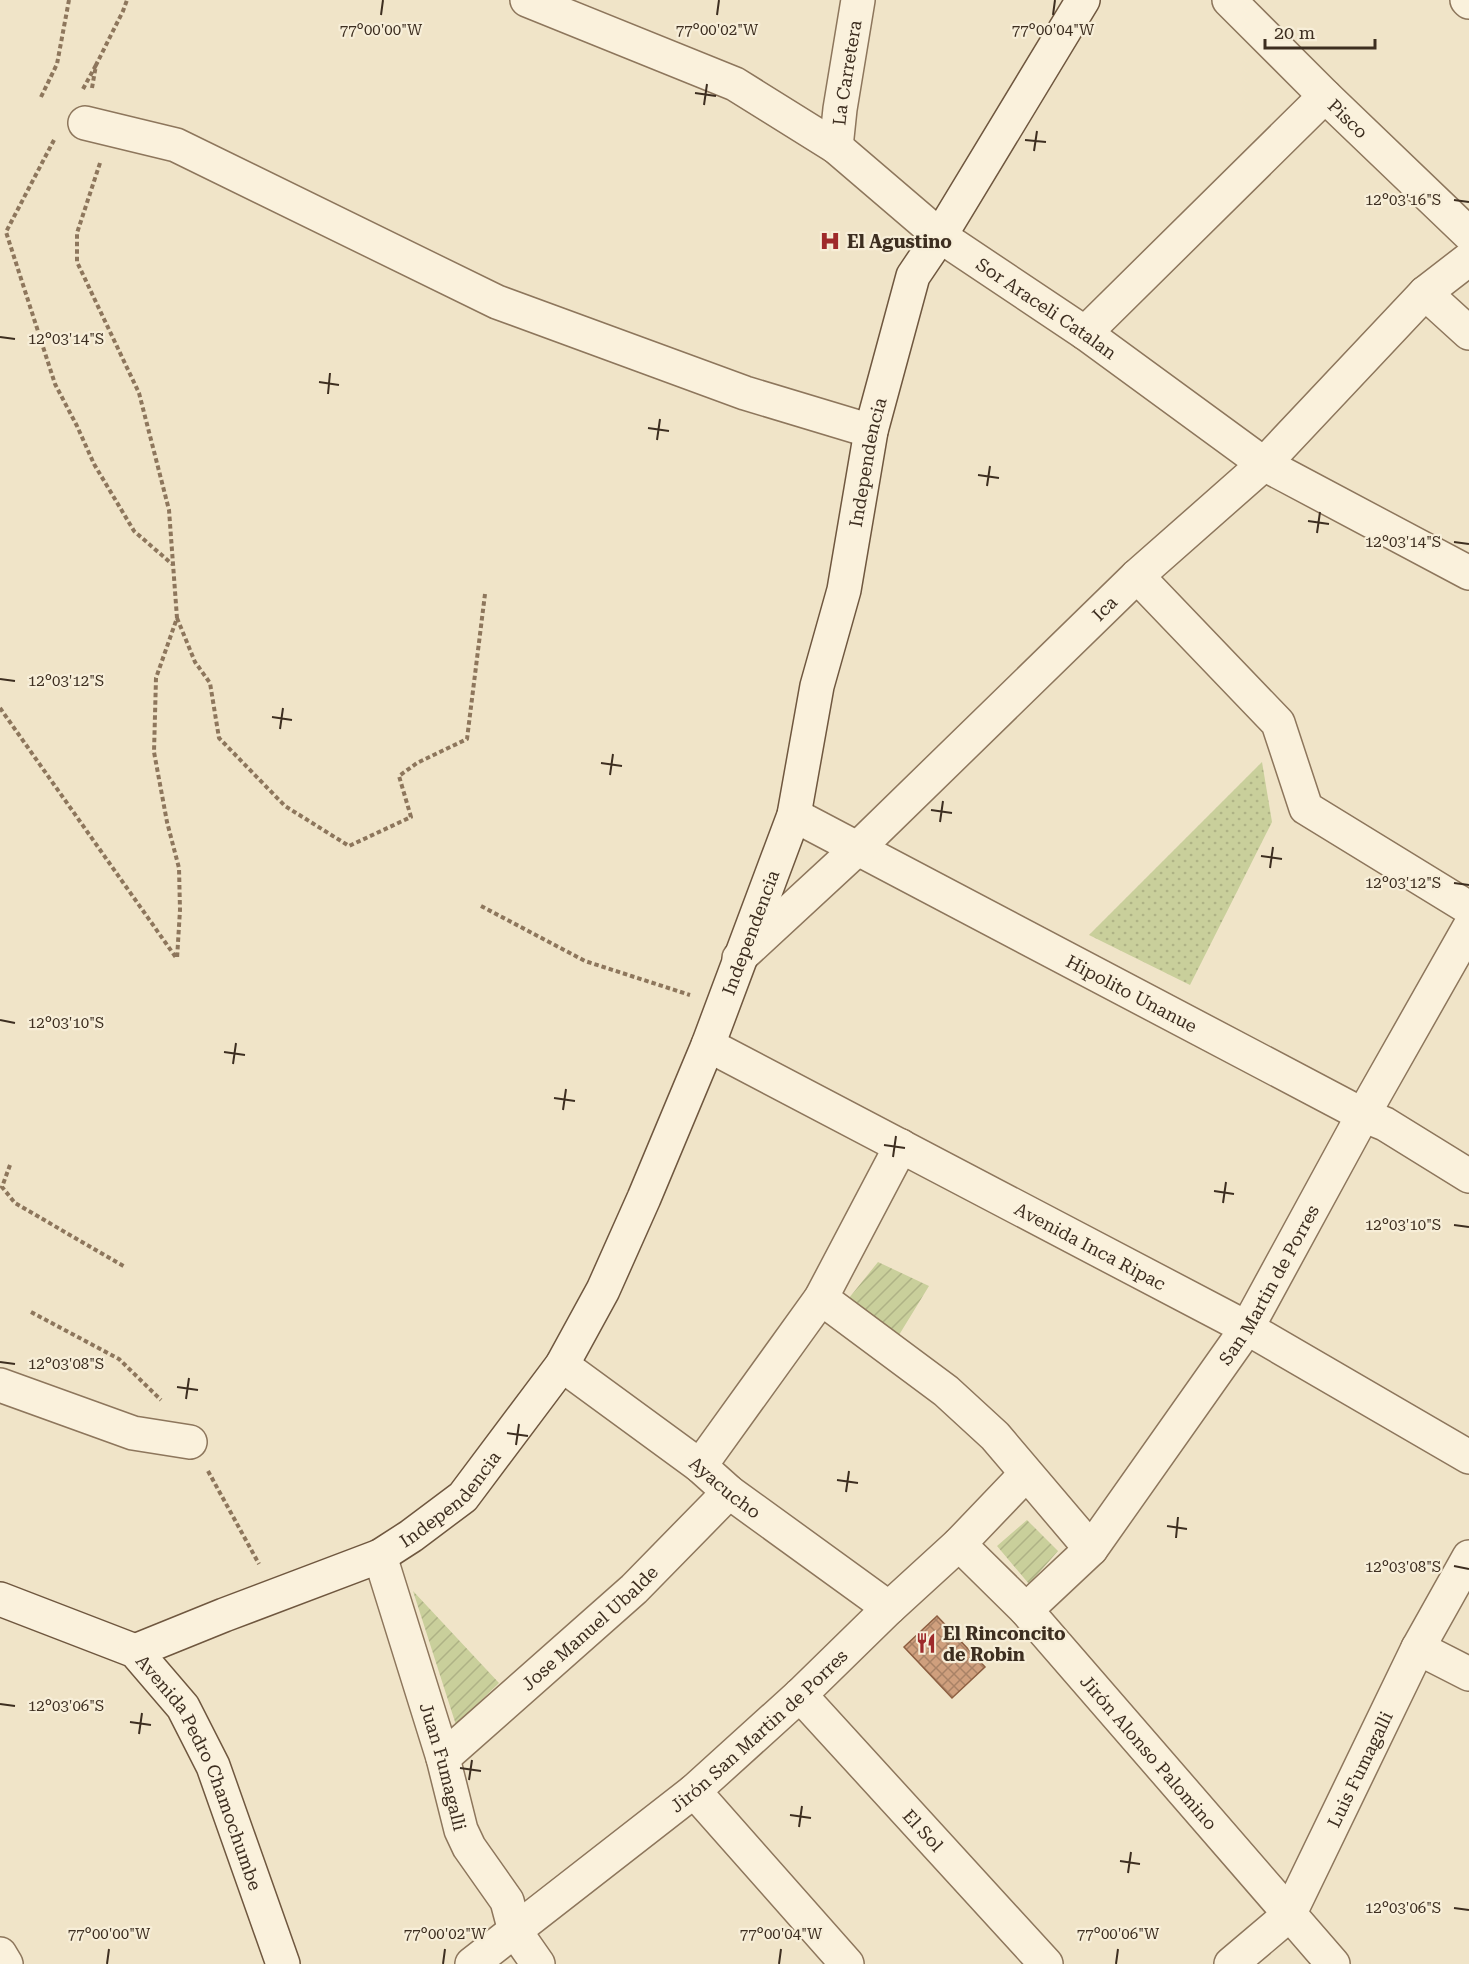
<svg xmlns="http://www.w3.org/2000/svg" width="1469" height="1964" viewBox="0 0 1469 1964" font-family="'Roboto Serif',serif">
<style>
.park{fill:url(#park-dots)}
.garden{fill:url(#garden-furrows)}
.building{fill:url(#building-cross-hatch);stroke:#8d5f41;stroke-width:1.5}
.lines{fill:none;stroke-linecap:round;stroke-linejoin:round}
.street-casing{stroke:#8d765c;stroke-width:36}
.secondary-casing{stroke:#6f573f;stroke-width:36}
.path{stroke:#8d765c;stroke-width:4;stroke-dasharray:4.5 3;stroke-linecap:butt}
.street{stroke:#faf1dc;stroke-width:33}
.secondary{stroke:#faf1dc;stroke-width:33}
.ticks{fill:none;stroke:#3d2e20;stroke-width:2}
.labels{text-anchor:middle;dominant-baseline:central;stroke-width:4.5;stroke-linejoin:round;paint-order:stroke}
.street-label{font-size:18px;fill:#3d2e20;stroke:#f7eed8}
.poi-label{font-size:18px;font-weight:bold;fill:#3d2e20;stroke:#f7eed8;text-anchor:start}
.ticks-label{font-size:15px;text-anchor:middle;fill:#3d2e20;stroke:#f7eed8;stroke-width:4.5;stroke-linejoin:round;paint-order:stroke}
</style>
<defs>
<pattern id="park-dots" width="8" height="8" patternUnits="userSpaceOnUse" patternTransform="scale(1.5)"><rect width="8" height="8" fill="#c9cf9b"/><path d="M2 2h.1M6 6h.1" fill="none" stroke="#aeb285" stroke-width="1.8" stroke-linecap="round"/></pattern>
<pattern id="garden-furrows" width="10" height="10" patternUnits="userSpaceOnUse" patternTransform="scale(1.5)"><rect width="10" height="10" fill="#c9cf9b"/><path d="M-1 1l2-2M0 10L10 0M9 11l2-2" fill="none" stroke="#aeb285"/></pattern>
<pattern id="building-cross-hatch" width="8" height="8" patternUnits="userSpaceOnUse" patternTransform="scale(1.5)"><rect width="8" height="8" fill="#cf9f7d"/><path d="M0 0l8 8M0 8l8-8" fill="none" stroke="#a98266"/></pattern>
</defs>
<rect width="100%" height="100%" fill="#f0e4c8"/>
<!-- park -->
<path class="park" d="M1262,762L1272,822L1190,985L1089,935Z"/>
<!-- garden -->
<path class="garden" d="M878,1262L929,1286L899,1335L849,1298Z
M1027,1520L1058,1551L1029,1584L997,1546Z
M413,1591L499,1683L456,1725Z"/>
<!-- building -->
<path class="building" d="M937,1616L985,1667L952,1698L904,1647Z"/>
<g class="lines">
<!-- street casing -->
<g class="street-casing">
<g id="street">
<path id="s1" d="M527,0L735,84L836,147L940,236L1085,333L1264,464L1469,573"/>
<path id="s2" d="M1229,0L1325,96L1469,234"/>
<path d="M1467,0L1469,2"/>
<path d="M85,123L176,145L497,302L745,393L871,431"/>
<path id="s3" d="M836,147L840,109L858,0"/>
<path d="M1425,293L1469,333"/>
<path d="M1085,333L1325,96"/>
<path d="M1137,576L1278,723L1306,808L1469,908"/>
<path id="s4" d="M794,815L1363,1115L1385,1124L1469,1176"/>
<path id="s5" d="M739,958L857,849L1137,576L1264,464L1425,293L1469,259"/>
<path id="s6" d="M708,1045L1247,1328L1469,1457"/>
<path d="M821,1298L946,1391L995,1436L1091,1549"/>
<path id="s7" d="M562,1365L700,1466L729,1492L889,1608"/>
<path d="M0,1385L133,1433L190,1442"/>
<path d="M700,1466L821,1298L901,1146"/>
<path id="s8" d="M959,1544L1026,1610L1333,1964"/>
<path id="s9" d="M380,1556L443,1758L461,1830L469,1847L507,1901L515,1931L538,1964"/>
<path id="s10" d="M1026,1610L1091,1549L1247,1328L1363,1115L1469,928"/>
<path d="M1418,1648L1469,1674"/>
<path id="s11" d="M800,1695L1046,1964"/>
<path id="s12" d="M443,1758L634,1589L729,1492"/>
<path d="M694,1791L847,1964"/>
<path d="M0,1954L6,1964"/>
<path id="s13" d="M472,1964L694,1791L800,1695L889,1608L959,1544L1026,1474"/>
<path id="s14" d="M1231,1964L1289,1915L1418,1648L1469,1557"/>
</g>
</g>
<!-- secondary casing -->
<g class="secondary-casing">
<g id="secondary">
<path id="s15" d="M0,1599L135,1651L183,1707L213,1766L283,1964"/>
<path id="s16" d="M135,1651L224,1615L380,1556L411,1536L463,1497L562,1365L603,1290L644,1198L708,1045L794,815L817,686L844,590L871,431L913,276L940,236L1083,0"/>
</g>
</g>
<!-- path -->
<path class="path" d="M92,88L96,65L123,11L127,0
M83,89L96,65
M41,97L57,64L69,0
M54,140L6,232L55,384L77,426L94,464L134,531L172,564
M100,163L77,233V262L139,393L169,510L177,618L156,678L154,752L167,822L179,868L180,910L177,959
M177,618L195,662L210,683L219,738L285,806L349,846L411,817L399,776L417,763L467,739L485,594
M0,708L177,959
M481,906L585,961L690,995
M10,1165L2,1187L15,1203L125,1267
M31,1312L119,1359L161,1400
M208,1471L259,1564"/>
<!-- street -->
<use href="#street" class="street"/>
<!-- secondary -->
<use href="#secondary" class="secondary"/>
</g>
<!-- ticks -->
<path class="ticks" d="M381,15L383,0M717,15L719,0M1053,15L1055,0M695,93L716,96M704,105L707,84M1025,140L1046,142M1034,151L1037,131M1454,200L1469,202M0,337L15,339M319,382L339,385M328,394L330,373M648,428L669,431M657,440L660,419M978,475L999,478M987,486L990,466M1308,521L1329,524M1317,533L1320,512M1454,542L1469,544M0,679L15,681M272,717L292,720M280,729L283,708M601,763L622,766M610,775L613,754M931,810L952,813M940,822L943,801M1261,856L1282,859M1270,868L1273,847M1454,883L1469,885M0,1020L15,1023M224,1052L245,1055M233,1064L236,1043M554,1098L575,1101M563,1110L566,1089M884,1145L905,1148M893,1157L896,1136M1214,1191L1234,1194M1223,1203L1226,1182M1454,1225L1469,1227M0,1362L15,1364M177,1387L198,1390M186,1399L189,1378M507,1433L528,1436M516,1445L519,1424M837,1480L858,1483M846,1492L849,1471M1167,1526L1187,1529M1176,1538L1178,1517M1454,1566L1469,1569M0,1704L15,1706M130,1722L151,1725M139,1734L142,1713M460,1768L481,1771M469,1780L472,1760M790,1815L811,1818M799,1827L802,1806M1120,1861L1140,1864M1128,1873L1131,1852M1454,1908L1469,1910M107,1964L109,1949M443,1964L445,1949M779,1964L781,1949M1116,1964L1118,1949"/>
<!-- icons -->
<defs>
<g id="hospital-bare" transform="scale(1.62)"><path d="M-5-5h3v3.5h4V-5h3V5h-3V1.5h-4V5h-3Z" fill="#9e2a2b" stroke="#f7eed8" stroke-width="2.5" paint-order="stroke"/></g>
<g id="restaurant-bare" transform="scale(1.62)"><path d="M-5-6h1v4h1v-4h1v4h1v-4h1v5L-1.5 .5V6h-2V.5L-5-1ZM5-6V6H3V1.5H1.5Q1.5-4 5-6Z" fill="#9e2a2b" stroke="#f7eed8" stroke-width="2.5" paint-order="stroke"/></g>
</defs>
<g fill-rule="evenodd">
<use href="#hospital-bare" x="830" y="241"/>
<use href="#restaurant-bare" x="926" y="1643"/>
</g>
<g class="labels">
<!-- street labels -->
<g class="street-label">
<text stroke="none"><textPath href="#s3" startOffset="75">La Carretera</textPath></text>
<text stroke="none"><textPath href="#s2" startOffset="168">Pisco</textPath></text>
<text stroke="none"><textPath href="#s1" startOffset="609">Sor Araceli Catalan</textPath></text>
<text stroke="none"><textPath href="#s16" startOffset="1488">Independencia</textPath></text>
<text stroke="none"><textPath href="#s5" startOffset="506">Ica</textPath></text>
<text stroke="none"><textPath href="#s16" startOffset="1002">Independencia</textPath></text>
<text stroke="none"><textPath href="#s4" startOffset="382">Hipolito Unanue</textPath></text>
<text stroke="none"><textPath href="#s6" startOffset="432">Avenida Inca Ripac</textPath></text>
<text stroke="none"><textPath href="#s10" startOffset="408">San Martin de Porres</textPath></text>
<text stroke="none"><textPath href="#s7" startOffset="204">Ayacucho</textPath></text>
<text stroke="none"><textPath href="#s16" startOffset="354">Independencia</textPath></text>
<text stroke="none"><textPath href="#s12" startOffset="196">Jose Manuel Ubalde</textPath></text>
<text stroke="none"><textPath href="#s13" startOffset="370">Jirón San Martin de Porres</textPath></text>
<text stroke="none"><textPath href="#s8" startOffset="282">Jirón Alonso Palomino</textPath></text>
<text stroke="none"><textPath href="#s9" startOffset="220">Juan Fumagalli</textPath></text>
<text stroke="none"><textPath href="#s14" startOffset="238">Luis Fumagalli</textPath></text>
<text stroke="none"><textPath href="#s15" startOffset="284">Avenida Pedro Chamochumbe</textPath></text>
<text stroke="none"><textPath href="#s11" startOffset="183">El Sol</textPath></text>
</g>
<!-- poi labels -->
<g class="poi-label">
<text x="847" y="241">El Agustino</text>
<text x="943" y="1633">El Rinconcito<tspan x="943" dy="21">de Robin</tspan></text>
</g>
</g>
<g class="ticks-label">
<text x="381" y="35">77°00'00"W</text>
<text x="717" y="35">77°00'02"W</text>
<text x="1053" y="35">77°00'04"W</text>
<text x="1403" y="205">12°03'16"S</text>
<text x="66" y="344">12°03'14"S</text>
<text x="1403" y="547">12°03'14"S</text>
<text x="66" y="686">12°03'12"S</text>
<text x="1403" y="888">12°03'12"S</text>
<text x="66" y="1028">12°03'10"S</text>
<text x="1403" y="1230">12°03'10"S</text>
<text x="66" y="1369">12°03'08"S</text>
<text x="1403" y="1572">12°03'08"S</text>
<text x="66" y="1711">12°03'06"S</text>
<text x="1403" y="1913">12°03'06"S</text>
<text x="109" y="1939">77°00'00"W</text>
<text x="445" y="1939">77°00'02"W</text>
<text x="781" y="1939">77°00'04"W</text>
<text x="1118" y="1939">77°00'06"W</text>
</g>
<!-- scale -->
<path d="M1265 39v9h110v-9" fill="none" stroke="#3d2e20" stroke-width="3"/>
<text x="1274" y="39" font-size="18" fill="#3d2e20" stroke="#f7eed8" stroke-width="4.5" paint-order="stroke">20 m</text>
</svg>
